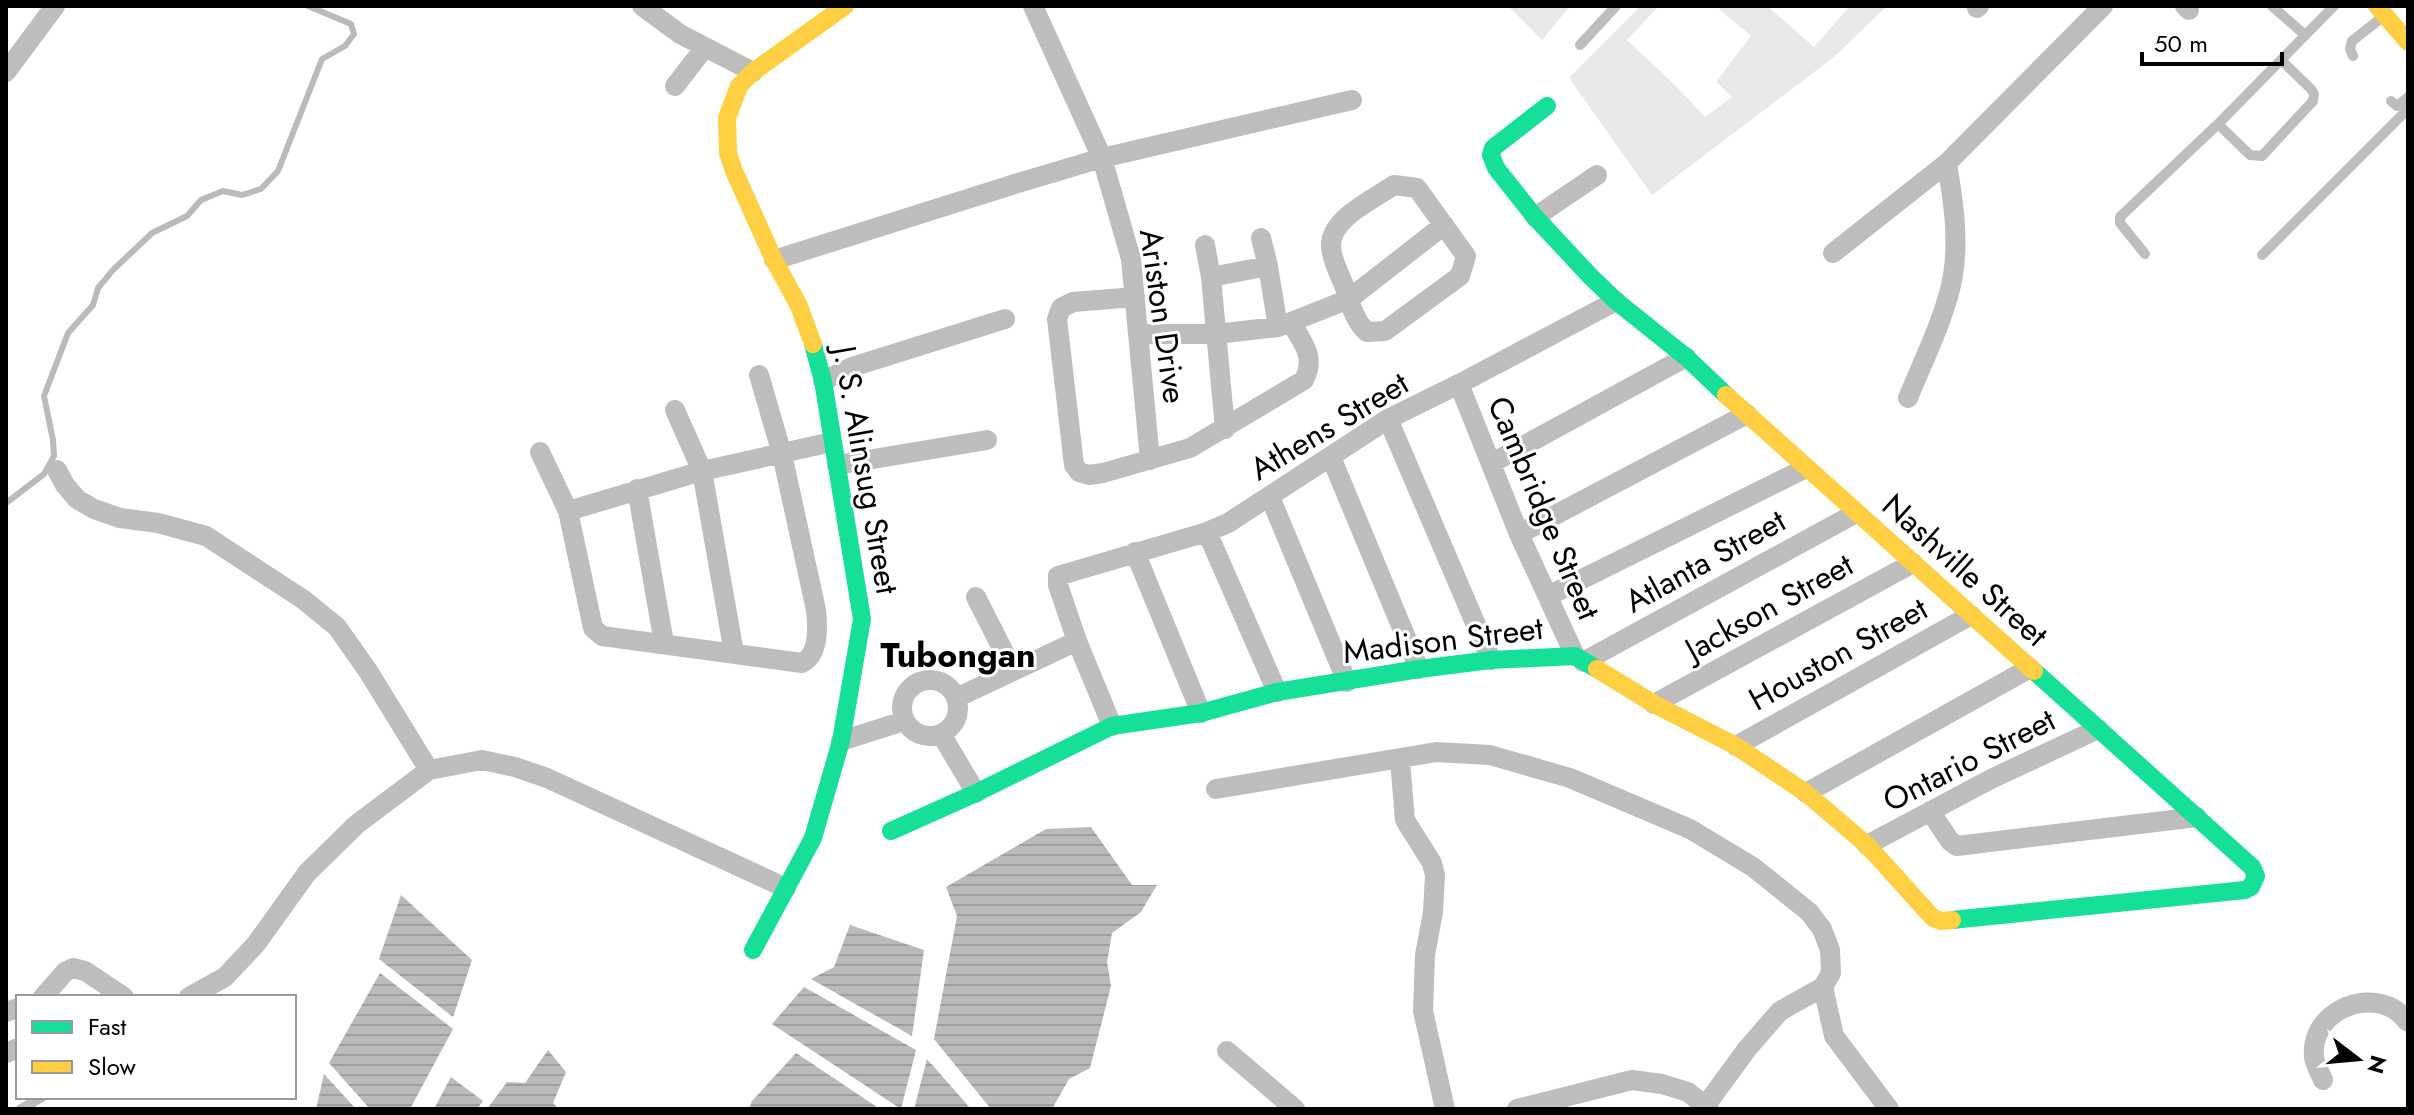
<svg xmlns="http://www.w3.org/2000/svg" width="2414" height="1115" viewBox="0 0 2414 1115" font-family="Jost,sans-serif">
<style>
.green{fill:#e8e8e8}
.water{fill:url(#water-rules)}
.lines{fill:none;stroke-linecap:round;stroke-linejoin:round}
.stream{stroke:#bababa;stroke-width:6}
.lane{stroke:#bdbdbd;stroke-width:10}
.street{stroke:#bdbdbd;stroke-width:20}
.fast{stroke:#16e098;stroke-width:18}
.slow{stroke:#ffcf43;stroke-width:18}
.labels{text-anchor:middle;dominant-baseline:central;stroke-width:6;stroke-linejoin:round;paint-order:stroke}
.street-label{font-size:32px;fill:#000;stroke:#fff}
.neighbourhood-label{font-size:34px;font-weight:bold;fill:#000;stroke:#fff}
</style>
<defs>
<pattern id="water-rules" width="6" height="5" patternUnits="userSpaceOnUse" patternTransform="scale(2)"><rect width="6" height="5" fill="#bababa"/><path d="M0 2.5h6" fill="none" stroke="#9e9e9e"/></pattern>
</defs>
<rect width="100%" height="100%" fill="#fff"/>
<!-- green -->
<path class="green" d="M1508,6H1570L1542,40Z
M1641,6H1659L1627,40L1677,87L1705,117L1732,97L1716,82L1751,36L1719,9L1722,6H1767L1814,47L1850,6H1887L1834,57L1652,195L1569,78Z"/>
<!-- water -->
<path class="water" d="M1091,827L1132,885H1157L1141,912L1112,933L1107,962L1111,986L1090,1068L1069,1079L1052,1109H991L934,1039L957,916L946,887L1046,829Z
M401,895L472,960L453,1017L379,959Z
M850,925L924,950L912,1036L811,979L834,967Z
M380,973L453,1029L410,1109H370L329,1063Z
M804,987L916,1050L901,1109L772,1024Z
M548,1050L566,1072L553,1103L559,1109H487L507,1082L525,1083Z
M796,1053L880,1109H749L752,1101Z
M927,1059L971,1109H914Z
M324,1074L356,1109H316Z
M451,1077L483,1101L477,1109H434Z"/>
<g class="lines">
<!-- stream -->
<path class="stream" d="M6,503L44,474L54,456L53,440L44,396L68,333L93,305L98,288L113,270L152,233L187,216L201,200L223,191L242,195L261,189L278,171L322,59L345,46L354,34L351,24L308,6"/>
<!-- lane -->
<path class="lane" d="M2272,6L2305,35
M1580,45L1616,6
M2353,56L2350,49L2352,41L2380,19
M2391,101L2397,106L2408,97
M2218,124L2250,155L2262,156L2313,101L2314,94L2311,89L2281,60
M2145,254L2120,223V217L2218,124L2334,6
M2262,255L2408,109
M21,1109L42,1097"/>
<!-- street -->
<path class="street" d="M642,6L680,34L753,72
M1033,6L1102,158L1131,259L1150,460
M2185,6L2189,10
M1977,8L1979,6
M6,72L55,6
M675,86L705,47
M1394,185L1417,188L1466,256L1460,276L1385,331L1367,332C1355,322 1350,303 1345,288C1340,275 1332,261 1331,247C1329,219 1374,199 1394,185Z
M1535,217L1597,175
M1261,238L1268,266L1278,327
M1205,245L1211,277L1225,429
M1833,253L1947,163L2103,6
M774,260L1018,183L1102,158L1352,100
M1211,277L1268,266
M1135,297L1073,302L1061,308L1057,319L1074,465L1079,472L1089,475L1103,473L1190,448L1304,380C1316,356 1303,344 1291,322
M1139,334H1216L1278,327L1291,322L1349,299L1444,225
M823,381L852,367L1005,319
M1459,384L1519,534L1575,656
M1908,398C1923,361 1947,313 1953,275C1959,237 1953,200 1947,163
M675,410L702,471L734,653
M1388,419L1491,660
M540,452L568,511L593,628L602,636L802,663C819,655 818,628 816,610L782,454L759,375
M1331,457L1419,669
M1492,463L1686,357
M837,465L987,440
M57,470L65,485L77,499L94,509L120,518L158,523L206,536L304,600L337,627L368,671L429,770
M637,489L664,643
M1270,497L1347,682
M568,511L702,471L832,442
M1207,532L1277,692
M1519,534L1747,414
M1135,552L1201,713
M1548,596L1806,468
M976,597L1013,670
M1583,662L1856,513
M902 708a28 28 0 1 1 56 0a28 28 0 1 1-56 0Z
M956,698L1077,641
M1654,704L1913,563
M1112,726L1077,641L1058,585V576L1207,532L1228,523L1388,419L1459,384L1616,301
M941,734L976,793
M841,741L904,721
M1736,746L1971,615
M1400,760L1405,820L1432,863L1435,875L1433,912L1425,955L1423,1011L1445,1109
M1216,789L1436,752L1490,755L1570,778L1690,829L1753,867L1809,912L1822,929L1830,950L1831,973L1823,987L1834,1036L1889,1109
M1806,793L2030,668
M1930,811L1950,841L1957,846L2197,817
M1867,845L1991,779L2098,729
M43,997L65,972L73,968L85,971L124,997
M189,997L225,977L256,944L307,873L357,824L429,770L482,760L515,767L547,778L786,888
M6,1012L18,1008
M1227,1051L1295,1109
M6,1053L18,1048
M2323,1080C2320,1073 2315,1064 2314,1057C2310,1015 2360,990 2394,1009C2399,1012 2404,1018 2408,1022
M1706,1105L1747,1049L1780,1011L1823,987
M1517,1109L1632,1080L1662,1084L1688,1092L1709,1109"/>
<!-- fast -->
<path class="fast" d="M1547,106L1493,148L1491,155L1496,168L1535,217L1591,277L1616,301L1686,357L1726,395
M891,831L976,793L1112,726L1201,713L1277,692L1419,669L1491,660L1575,656L1597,669
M1952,920L2245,890L2251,887L2256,876L2252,867L2034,671
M753,950L813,838L841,741L862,619L823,381L813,344"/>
<!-- slow -->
<path class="slow" d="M2377,6L2408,42
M813,344L799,306L774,260L734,171L728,153L727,118L739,86L753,72L845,6
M1726,395L2034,671
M1597,669L1654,704L1736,746L1806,793L1867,845L1933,918L1941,921L1952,920"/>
</g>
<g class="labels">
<!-- street labels -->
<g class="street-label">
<text transform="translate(1163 316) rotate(82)">Ariston Drive</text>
<text transform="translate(1329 426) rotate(-31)">Athens Street</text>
<text transform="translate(866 470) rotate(80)">J. S. Alinsug Street</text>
<text transform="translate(1544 508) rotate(67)">Cambridge Street</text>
<text transform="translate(1705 561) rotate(-29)">Atlanta Street</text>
<text transform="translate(1965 570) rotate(42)">Nashville Street</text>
<text transform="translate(1769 607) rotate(-29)">Jackson Street</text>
<text transform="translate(1443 640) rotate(-7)">Madison Street</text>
<text transform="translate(1838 654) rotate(-29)">Houston Street</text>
<text transform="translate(1969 760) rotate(-27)">Ontario Street</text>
</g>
<!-- neighbourhood labels -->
<g class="neighbourhood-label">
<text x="958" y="655">Tubongan</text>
</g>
</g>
<!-- border -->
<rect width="2414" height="1115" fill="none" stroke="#000000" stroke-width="16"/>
<!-- legend -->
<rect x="16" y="995" width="280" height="104" fill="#ffffff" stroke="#999999" stroke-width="2"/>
<rect x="32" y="1021" width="40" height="12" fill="#16e098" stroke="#999999" stroke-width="2"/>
<text x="88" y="1035" font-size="24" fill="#000000">Fast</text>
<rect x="32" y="1061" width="40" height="12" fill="#ffcf43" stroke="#999999" stroke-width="2"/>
<text x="88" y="1075" font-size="24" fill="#000000">Slow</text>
<!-- north arrow -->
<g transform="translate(2358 1059) rotate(106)" stroke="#ffffff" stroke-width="6" paint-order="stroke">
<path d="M0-6L14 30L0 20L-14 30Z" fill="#000000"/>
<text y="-12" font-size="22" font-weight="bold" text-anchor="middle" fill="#000000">N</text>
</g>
<!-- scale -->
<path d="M2142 52v12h140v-12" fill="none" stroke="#000000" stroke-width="4"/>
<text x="2154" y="52" font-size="24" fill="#000000" stroke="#ffffff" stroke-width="6" paint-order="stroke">50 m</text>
</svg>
